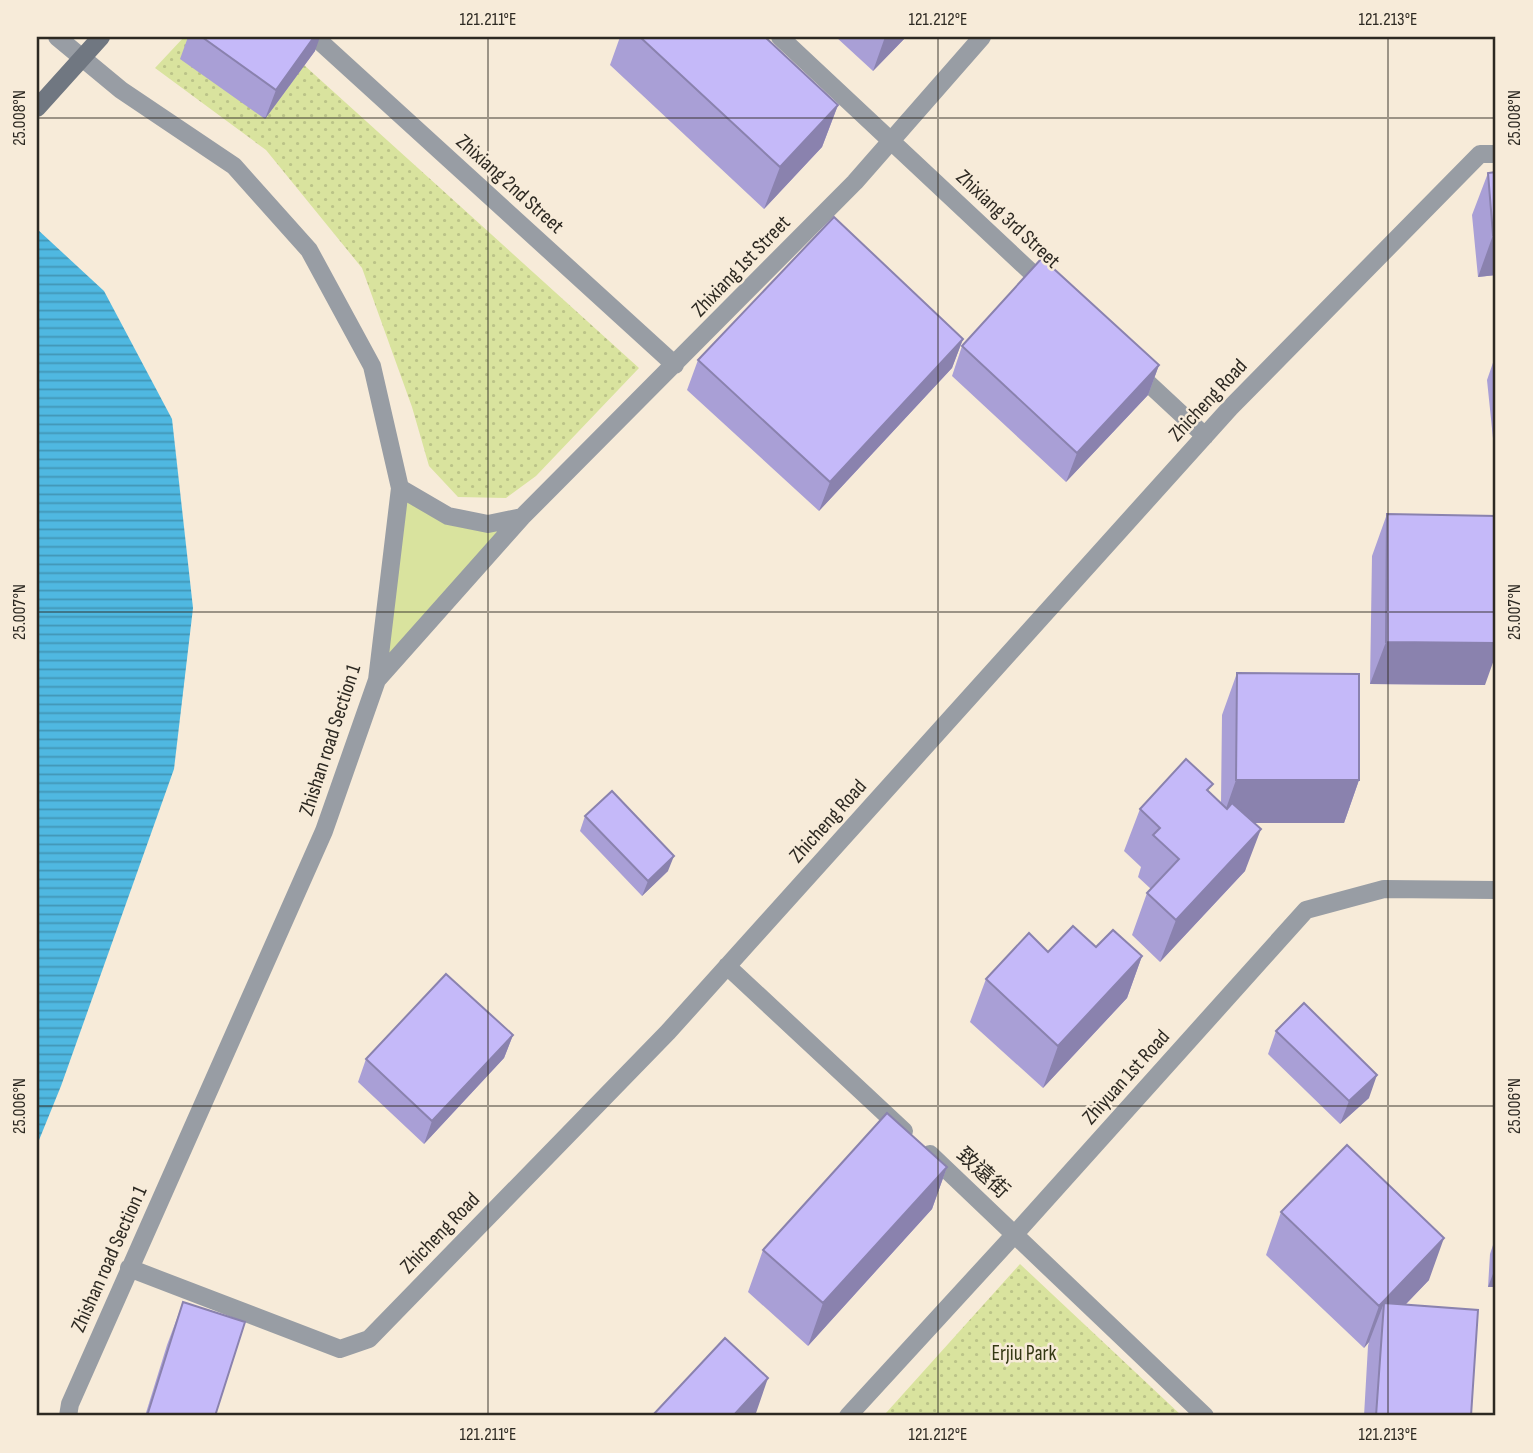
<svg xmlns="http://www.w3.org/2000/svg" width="1533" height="1453" viewBox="0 0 1533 1453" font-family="'Sofia Sans Condensed','Noto Sans TC',sans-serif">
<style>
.grass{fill:#d9e39e}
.park{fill:url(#park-dots)}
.water{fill:url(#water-rules)}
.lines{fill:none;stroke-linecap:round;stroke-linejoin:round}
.street{stroke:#989da4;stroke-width:18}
.secondary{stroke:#707781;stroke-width:18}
.wall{fill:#a99fd6}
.shaded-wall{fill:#8a82ae}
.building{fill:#c5b9f9;stroke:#8a82ae;stroke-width:2}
.ticks{fill:none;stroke:#2d2922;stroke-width:2;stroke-opacity:0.45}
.labels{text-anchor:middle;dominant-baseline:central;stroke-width:5;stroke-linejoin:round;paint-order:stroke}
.street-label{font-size:21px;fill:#2d2922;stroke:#f7ebd9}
.park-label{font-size:21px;fill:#343813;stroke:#f7ebd9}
.neatline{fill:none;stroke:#2d2922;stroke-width:2.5}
.ticks-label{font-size:18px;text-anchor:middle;fill:#2d2922}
</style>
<defs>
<pattern id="park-dots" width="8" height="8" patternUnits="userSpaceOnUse" patternTransform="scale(1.75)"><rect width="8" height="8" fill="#d9e39e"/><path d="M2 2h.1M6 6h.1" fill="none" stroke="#bbc388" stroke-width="1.8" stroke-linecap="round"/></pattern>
<pattern id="water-rules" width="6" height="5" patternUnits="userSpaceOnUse" patternTransform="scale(1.75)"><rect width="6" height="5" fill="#4fb8e1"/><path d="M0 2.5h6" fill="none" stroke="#4296b6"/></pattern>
</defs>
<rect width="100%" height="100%" fill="#f7ebd9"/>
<!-- grass -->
<path class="grass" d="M400,488L448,516L522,517L377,680Z"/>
<!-- park -->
<path class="park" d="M184,37H273L639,368L536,476L506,498L458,497L429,466L412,407L362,268L266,150L155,68Z
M1020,1264L1182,1416H890L886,1413Z"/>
<!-- water -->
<path class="water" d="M37,229L104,291L172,419L193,608L174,769L61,1086L37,1145Z"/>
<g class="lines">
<!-- street -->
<path class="street" d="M57,37L121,90L234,166L309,250L372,366L400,488L377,680L324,831L70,1404L68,1416
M315,37L675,365
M780,37L1048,288
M1134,370L1205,436
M400,488L448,516L488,524L522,517
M377,680L522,517L855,182L982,37
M727,966L904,1131
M930,1154L1205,1416
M129,1268L340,1349L369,1339L668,1032L1230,408L1480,154H1496
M848,1416L1015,1234L1306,910L1384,889L1496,890"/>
<!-- secondary -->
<path class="secondary" d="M37,108L101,37"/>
</g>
<!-- wall -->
<path class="wall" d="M188,37H314L315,51L265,119L180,59Z
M620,37H765L838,105L822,147L764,209L610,65Z
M836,37H906L873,71Z
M1496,172V275L1478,277L1472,215L1488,173Z
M963,339L952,368L819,511L687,390L698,360Z
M962,346L1159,365L1148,395L1066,482L952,376Z
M1496,354V448H1494L1487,380Z
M1387,514L1485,685L1370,684L1372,556Z
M1237,673L1359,780L1344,823H1253L1245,871L1160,962L1132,935L1147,893L1151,889L1138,877L1141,867L1124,851L1140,809L1210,793L1221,804L1222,715Z
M585,816L668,871L642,896L580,831Z
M1096,947L1142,956L1127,998L1043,1088L970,1022L986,979L1048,952Z
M1276,1031L1369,1098L1340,1124L1268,1054Z
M513,1035L504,1058L424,1144L358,1082L366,1059Z
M947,1167L932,1209L808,1346L748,1292L763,1250Z
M1281,1212L1429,1280L1405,1305L1471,1416H1364L1368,1346L1369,1342L1364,1348L1266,1255Z
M1495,1239L1496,1287H1488L1490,1254Z
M183,1302L215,1416H145L167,1345Z"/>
<!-- shaded-wall -->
<path class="shaded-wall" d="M314,37H320L315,51L265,119L276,90Z
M885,37H906L873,71Z
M838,105L822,147L764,209L780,167Z
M1496,234V275L1478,277L1493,235Z
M963,339L952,368L819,511L830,482Z
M1159,365L1148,395L1066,482L1077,453Z
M1386,642L1496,643V654L1485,685L1370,684Z
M1236,780H1359L1344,823H1221Z
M1261,829L1245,871L1160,962L1176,920Z
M674,856L668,871L642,896L648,881Z
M1142,956L1127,998L1043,1088L1058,1046Z
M513,1035L504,1058L424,1144L432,1121Z
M1377,1075L1369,1098L1340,1124L1349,1101Z
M947,1167L932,1209L808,1346L823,1303Z
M1444,1238L1429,1280L1382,1329L1384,1303L1369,1342L1364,1348L1379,1306Z
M1494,1271H1496V1287H1488Z
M768,1378L755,1416H733Z"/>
<!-- building -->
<path class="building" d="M202,37H314L276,90Z
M640,37H765L838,105L780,167Z
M1496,172V234L1493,235L1488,173Z
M834,217L963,339L830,482L698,360Z
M1042,258L1159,365L1077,453L962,346Z
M1387,514L1496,516V643L1386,642Z
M1237,673L1359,674V780H1236Z
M1186,759L1213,784L1207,790L1227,809L1232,803L1261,829L1176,920L1147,893L1179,859L1153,835L1160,828L1140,809Z
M612,791L674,856L648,881L585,816Z
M1073,926L1096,947L1113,930L1142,956L1058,1046L986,979L1029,933L1048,952Z
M446,974L513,1035L432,1121L366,1059Z
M1304,1003L1377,1075L1349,1101L1276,1031Z
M887,1113L947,1167L823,1303L763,1250Z
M1347,1145L1444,1238L1379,1306L1281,1212Z
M1495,1239H1496V1271H1494Z
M183,1302L245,1322L215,1416H147Z
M1384,1303L1478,1310L1471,1416H1376Z
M725,1338L768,1378L733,1416H652Z"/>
<!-- ticks -->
<path class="ticks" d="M38,37V1416M488,37V1416M938,37V1416M1388,37V1416M37,118H1496M37,612H1496M37,1106H1496"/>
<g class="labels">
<!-- street labels -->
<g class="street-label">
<text transform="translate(510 184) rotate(42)">Zhixiang 2nd Street</text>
<text transform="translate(1008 219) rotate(43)">Zhixiang 3rd Street</text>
<text transform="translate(741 266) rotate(-46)">Zhixiang 1st Street</text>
<text transform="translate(1208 400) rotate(-47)">Zhicheng Road</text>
<text transform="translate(330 740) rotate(-72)">Zhishan road Section 1</text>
<text transform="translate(828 821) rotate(-48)">Zhicheng Road</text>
<text transform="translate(1126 1077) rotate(-48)">Zhiyuan 1st Road</text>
<text transform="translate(983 1173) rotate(43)">致遠街</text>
<text transform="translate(440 1233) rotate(-46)">Zhicheng Road</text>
<text transform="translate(109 1259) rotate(-66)">Zhishan road Section 1</text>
</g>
<!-- park labels -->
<g class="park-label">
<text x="1024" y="1353">Erjiu Park</text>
</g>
</g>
<!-- border -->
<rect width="1533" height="1453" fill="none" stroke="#f7ebd9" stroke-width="77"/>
<rect x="38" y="38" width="1456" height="1376" class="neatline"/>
<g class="ticks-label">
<text x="488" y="25">121.211°E</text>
<text x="938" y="25">121.212°E</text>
<text x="1388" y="25">121.213°E</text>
<text transform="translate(19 118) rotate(-90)" y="6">25.008°N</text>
<text transform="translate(1514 118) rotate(-90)" y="6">25.008°N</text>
<text transform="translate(19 612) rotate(-90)" y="6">25.007°N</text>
<text transform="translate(1514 612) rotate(-90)" y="6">25.007°N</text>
<text transform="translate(19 1106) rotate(-90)" y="6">25.006°N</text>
<text transform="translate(1514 1106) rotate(-90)" y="6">25.006°N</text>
<text x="488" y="1440">121.211°E</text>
<text x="938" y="1440">121.212°E</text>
<text x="1388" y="1440">121.213°E</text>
</g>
</svg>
